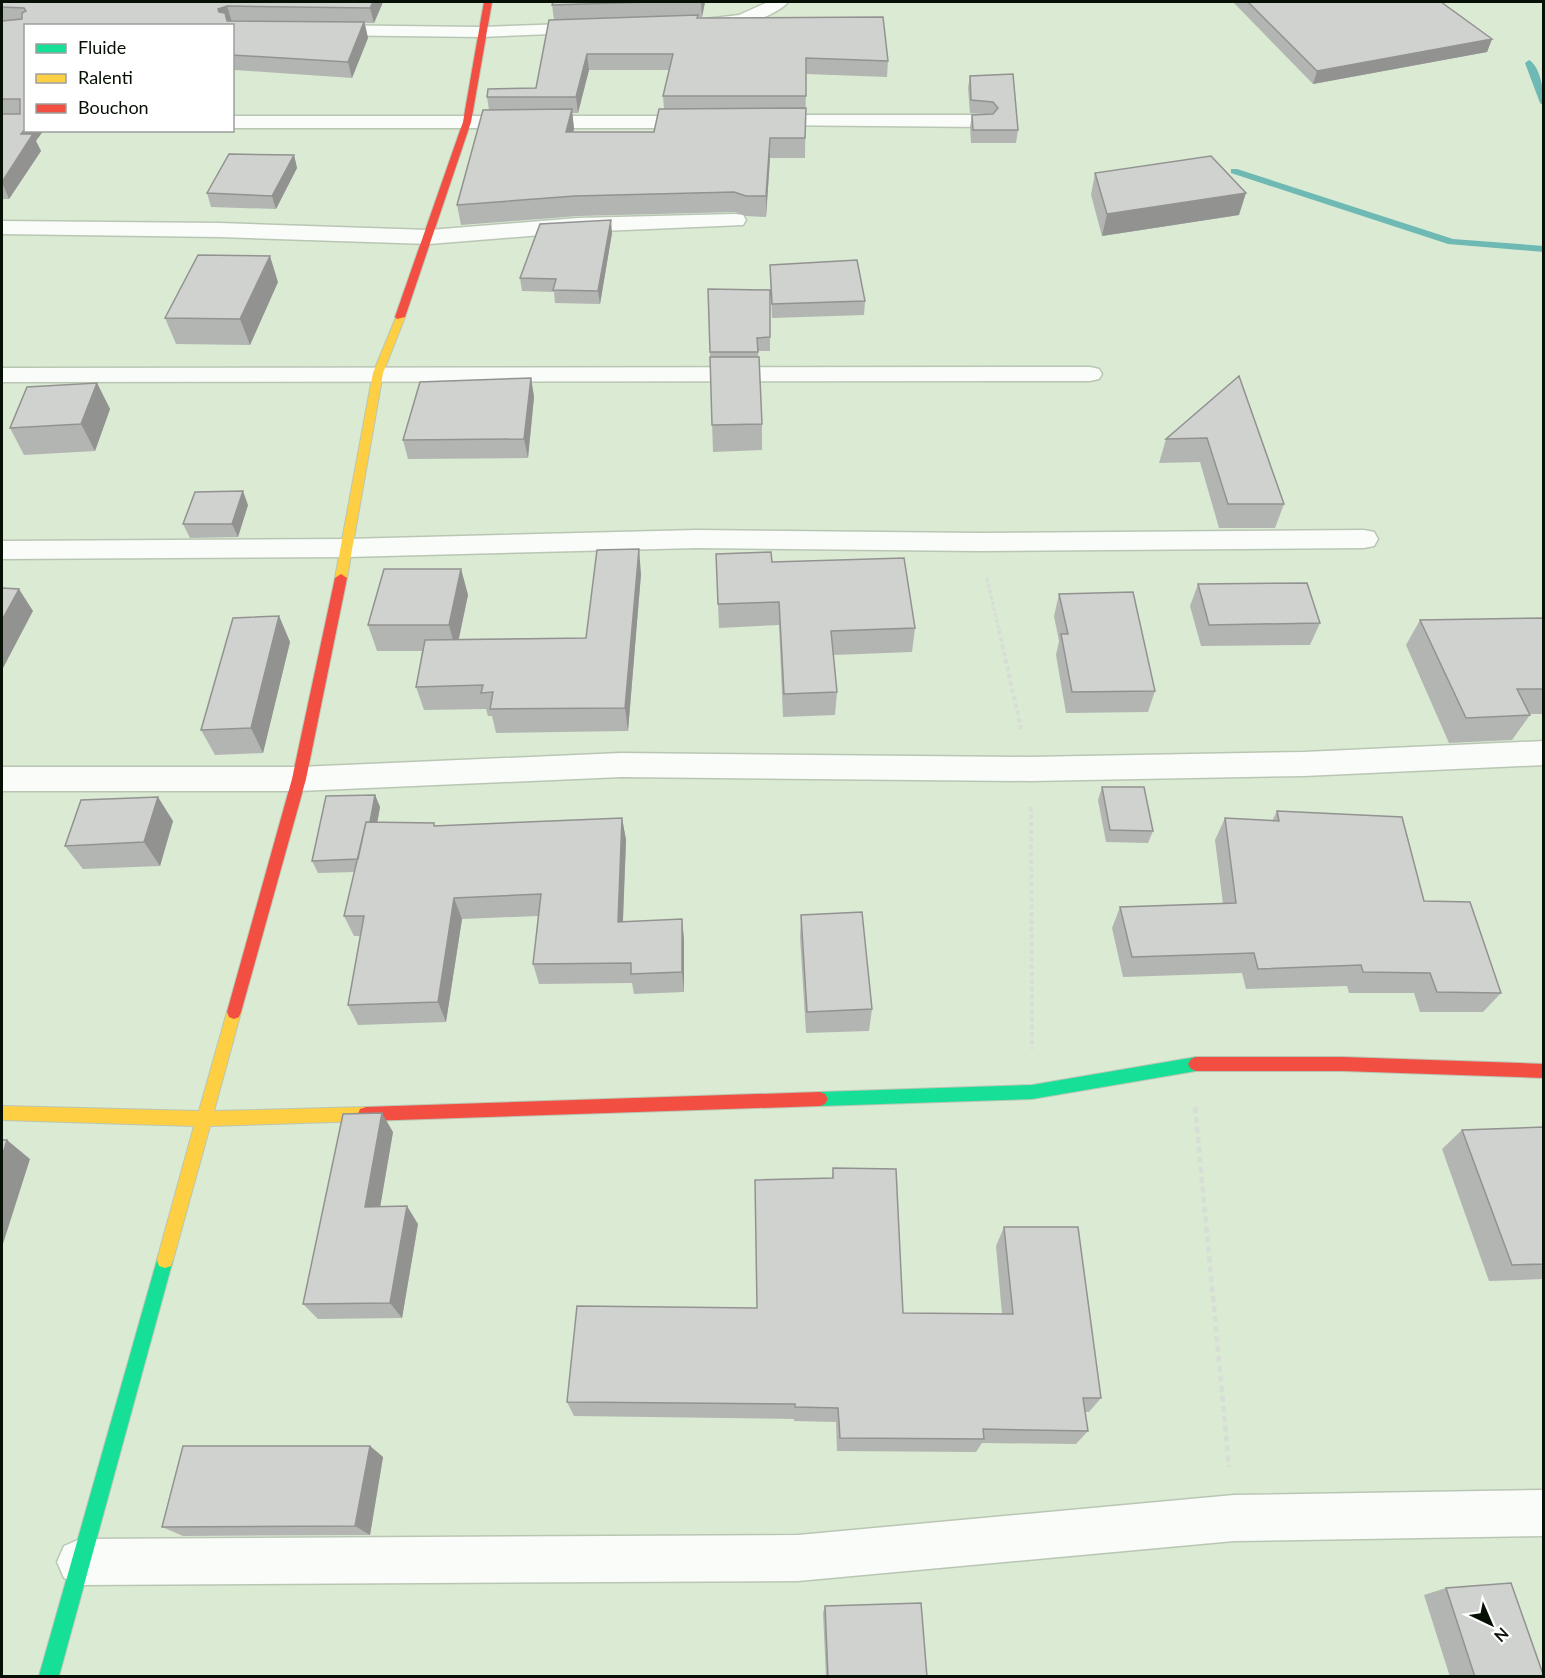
<svg xmlns="http://www.w3.org/2000/svg" width="1545" height="1678" viewBox="0 0 1545 1678" font-family="Lato,sans-serif">
<style>
.lines{fill:none;stroke-linecap:round;stroke-linejoin:round}
.stream{fill:#6eb9b3;fill-rule:evenodd}
.street-casing{stroke:#bac6b4;stroke-width:3}
.fast-casing{stroke:#bac6b4;stroke-width:2}
.slow-casing{stroke:#bac6b4;stroke-width:2}
.jam-casing{stroke:#bac6b4;stroke-width:2}
.path-far2{stroke:#d8ddd6;stroke-width:3;stroke-dasharray:4 2;stroke-linecap:butt}
.path-far1{stroke:#d8ddd6;stroke-width:4;stroke-dasharray:4.5 3;stroke-linecap:butt}
.path{stroke:#d8ddd6;stroke-width:4.5;stroke-dasharray:6 4;stroke-linecap:butt}
.street{fill:#f9fcf8;fill-rule:evenodd}
.fast{fill:#16e098;fill-rule:evenodd}
.slow{fill:#ffcf43;fill-rule:evenodd}
.jam{fill:#f24e42;fill-rule:evenodd}
.wall{fill:#b3b5b2;fill-rule:evenodd}
.shaded-wall{fill:#929391}
.building{fill:#d0d2cf;stroke:#929391;stroke-width:1.5}
</style>
<rect width="100%" height="100%" fill="#daead3"/>
<g class="lines">
<!-- stream -->
<path class="stream" d="M1529,60C1541,67 1544,93 1544,106L1540,103L1525,63Z
M1231,169H1237L1453,239L1544,246V252L1448,244L1231,173Z"/>
<!-- street casing -->
<g class="street-casing">
<path id="street" d="M768,2H788C777,17 708,41 696,24L705,19L739,15Z
M594,23L603,28L600,32L481,37L232,34V26H225L232,24L481,27Z
M761,115H984L991,117L994,121L991,125L984,127L754,125L751,121L754,117Z
M232,116H700L707,118L710,122L707,126L700,128H232Z
M735,214L743,215L746,220L743,225L578,232L429,244L220,237L2,234V221L220,223L429,230L578,218Z
M1090,367L1099,369L1102,374L1099,379L1090,381L2,382V368Z
M697,530L979,533L1364,530L1374,532L1378,539L1374,546L1364,548L979,551L697,548L347,557L2,559V541L347,539Z
M1544,741V765L1304,776L1030,781L621,777L299,791H2V767H299L621,753L1030,757L1304,752Z
M1544,1490V1536L1234,1541L798,1581L80,1585L64,1578L57,1562L64,1546L80,1539L798,1535L1234,1495Z"/>
</g>
<!-- fast casing -->
<g class="fast-casing">
<path id="fast" d="M1196,1057L1201,1059L1204,1064L1201,1069L1196,1071L1032,1099L820,1106L815,1104L812,1099L815,1094L820,1092L1032,1085Z
M165,1252L171,1254L173,1260L59,1676H39L157,1260L159,1254Z"/>
</g>
<!-- slow casing -->
<g class="slow-casing">
<path id="slow" d="M397,315L405,317L383,373L347,578L341,582L335,578L373,373Z
M234,1005L239,1007L241,1012L214,1111L366,1107L372,1109L374,1114L372,1119L366,1121L210,1126L173,1260L171,1266L165,1268L159,1266L157,1260L194,1126L2,1120V1106L199,1111L227,1012L229,1007Z"/>
</g>
<!-- jam casing -->
<g class="jam-casing">
<path id="jam" d="M484,2H492L471,122L405,317L397,319L395,317L463,122Z
M341,574L347,578L306,779L241,1012L239,1017L234,1019L229,1017L227,1012L292,779L335,578Z
M1196,1057H1343L1544,1064V1078L1343,1071H1196L1191,1069L1188,1064L1191,1059Z
M820,1092L825,1094L828,1099L825,1104L820,1106L366,1121L360,1119L358,1114L360,1109L366,1107Z"/>
</g>
<!-- path-far2 -->
<path class="path-far2" d="M987,578L999,631"/>
<!-- path-far1 -->
<path class="path-far1" d="M999,630L1021,729
M1031,807L1032,1049"/>
<!-- path -->
<path class="path" d="M1195,1107L1229,1467"/>
<!-- street -->
<use href="#street" class="street"/>
<!-- fast -->
<use href="#fast" class="fast"/>
<!-- slow -->
<use href="#slow" class="slow"/>
<!-- jam -->
<use href="#jam" class="jam"/>
</g>
<!-- wall -->
<path class="wall" d="M2,2H383L374,23H365L368,38L352,78L235,70L232,74V26H26L36,141L41,151L9,199H2Z
M553,2H705L702,17H698V18L888,61L887,77L806,74L805,158H770L766,217L746,216L735,212L578,216L461,225L457,205L489,110L487,97L536,88L554,20L552,5ZM589,70H669L663,96L664,109L654,132H573L574,129L572,113H578Z
M1233,2H1441L1492,39L1487,52L1313,84Z
M970,76L1018,130L1016,143H971L970,127L972,115L988,114L970,113L968,88Z
M294,155L297,168L276,209L211,207L207,193Z
M1095,173L1239,215L1102,236L1091,195Z
M612,233L600,304L555,303L554,292L522,291L520,278Z
M770,265L865,301L864,315L772,318Z
M278,282L250,345L176,344L165,318Z
M708,289L770,290V351H758L762,424V450L713,452Z
M1239,376L1284,504L1275,528H1219L1200,462L1159,463L1166,439Z
M531,378L534,397L528,458L408,459L403,440Z
M97,383L110,409L95,451L24,455L10,428Z
M248,505L238,537L190,538L183,524Z
M716,554L772,562L915,628L912,652L833,655L837,692L835,715L783,717L779,625L719,628Z
M461,569L468,595L459,639L586,638L641,574L628,731L496,733L492,716H488L486,709L424,710L416,687L422,651H377L368,625Z
M1198,584L1320,623L1310,645L1201,646L1190,606Z
M1059,594L1155,691L1148,712L1066,713L1056,655L1059,641L1054,616Z
M279,616L290,642L263,753L215,755L201,730Z
M1544,618V714H1529L1530,715L1512,740L1449,743L1406,645L1420,620Z
M1102,787L1153,831L1148,843L1106,842L1098,800Z
M375,795L380,807L377,822L434,823L435,826L622,818L626,840L623,922L682,919L684,940V992L634,994L632,983L539,984L533,964L538,916L462,919L446,1022L358,1025L348,1005L360,936H354L344,916L355,872L318,873L312,861Z
M1277,811L1424,901L1501,993L1483,1012H1420L1414,993H1349L1347,986L1246,989L1242,973L1123,977L1112,928L1120,907L1223,904L1215,840L1225,818L1272,821Z
M173,821L160,866L83,869L65,846Z
M801,915L872,1009L869,1031L806,1033L800,937Z
M1544,1127V1279L1489,1281L1442,1149L1462,1130Z
M393,1132L380,1207L418,1224L402,1318L318,1319L303,1304Z
M833,1168L903,1313L1002,1314L996,1246L1004,1227L1101,1398L1089,1412H1085L1088,1431L1076,1444L982,1443L976,1452L837,1451L836,1422L794,1421V1419L574,1416L567,1402L757,1308L832,1178Z
M370,1446L383,1457L370,1535L183,1536L162,1527Z
M1446,1588L1544,1677H1450L1424,1595Z
M825,1606L927,1677H826L823,1613Z"/>
<!-- shaded-wall -->
<path class="shaded-wall" d="M373,2H383L374,23L370,8Z
M701,2H705L702,17Z
M227,6L232,22L223,26L218,9Z
M364,22L368,38L352,78L348,62Z
M1492,39L1487,52L1313,84L1317,71Z
M587,54L589,70L578,113L576,97Z
M572,109L574,129L568,152L566,132Z
M26,128V130H44L36,141L41,151L9,199L2,182L21,134Z
M770,138V158L766,217V196Z
M294,155L297,168L276,209L272,196Z
M1246,193L1239,215L1102,236L1107,214Z
M611,220L612,233L600,304L598,291Z
M270,256L278,282L250,345L240,319Z
M531,378L534,397L528,458L524,439Z
M97,383L110,409L95,451L81,424Z
M243,491L248,505L238,537L232,524Z
M639,549L641,574L628,731L625,708Z
M461,569L468,595L456,651L449,625Z
M19,589L33,611L2,670V620Z
M279,616L290,642L263,753L251,728Z
M375,795L380,807L369,871L364,859Z
M158,797L173,821L160,866L144,842Z
M622,818L626,840L622,942L618,922Z
M454,898L462,919L446,1022L438,1002Z
M682,919L684,940V992L682,972Z
M382,1113L393,1132L377,1225L365,1207Z
M7,1140L30,1159L2,1247V1157Z
M407,1206L418,1224L402,1318L390,1303Z
M370,1446L383,1457L370,1535L355,1526Z"/>
<!-- building -->
<path class="building" d="M2,2H373L370,8L227,6L218,9L219,12L225,13L227,21L364,22L348,62L232,55V26H26V128L21,134H33L2,182V114H20V99H2V21L22,19V13L26,11L24,8L2,7Z
M553,2H649L552,5Z
M1248,2H1441L1492,39L1317,71Z
M698,15L697,18L883,17L888,61L806,58V96H663L673,54H587L576,97H487L488,89L536,88L549,20Z
M1013,74L1018,130H973L972,115L993,114L998,108L993,102L971,100L970,76Z
M806,108L805,138H770L766,196H746L734,192L575,196L457,205L483,110L572,109L566,132H654L659,109Z
M229,154L294,155L272,196L207,193Z
M1211,156L1246,193L1107,214L1095,173Z
M611,220L598,291L553,290L556,279L520,278L540,224Z
M198,255L270,256L240,319L165,318Z
M857,260L865,301L772,304L770,265Z
M708,289L770,290V337L757,338L758,352H710Z
M710,357H759L762,424L712,425Z
M1239,376L1284,504H1228L1207,438L1166,439Z
M531,378L524,439L403,440L420,382Z
M97,383L81,424L10,428L27,387Z
M243,491L232,524H183L195,492Z
M639,549L625,708L490,709L493,692L481,693L483,685L416,687L425,640L586,638L597,550Z
M771,552L772,562L904,558L915,628L831,631L837,692L784,694L779,602L718,604L716,554Z
M384,569H461L449,625H368Z
M1307,583L1320,623L1209,625L1198,584Z
M2,588L19,589L2,620Z
M1133,592L1155,691L1072,692L1061,634H1068L1059,594Z
M279,616L251,728L201,730L233,618Z
M1544,618V689H1517L1530,715L1466,718L1420,620Z
M1102,787H1144L1153,831L1110,830Z
M375,795L370,822H366L358,859L312,861L326,796Z
M158,797L144,842L65,846L81,800Z
M1277,811L1402,817L1424,901L1470,902L1501,993L1437,992L1430,973L1363,972L1361,965L1258,969L1254,953L1132,957L1120,907L1236,903L1225,818L1279,821Z
M622,818L618,922L682,919V972L631,974V963L533,964L541,894L454,898L438,1002L348,1005L364,916H344L366,822L434,823V826Z
M862,912L872,1009L807,1012L801,915Z
M382,1113L365,1207L407,1206L390,1303L303,1304L343,1114Z
M1544,1127V1264L1512,1265L1462,1130Z
M2,1140H7L2,1157Z
M833,1168L896,1169L903,1313L1013,1314L1004,1227H1078L1101,1398H1083L1088,1431L983,1429L984,1439L840,1438L838,1408L795,1407V1404L567,1402L577,1306L757,1308L755,1180L833,1178Z
M183,1446H370L355,1526L162,1527Z
M1511,1583L1544,1677H1475L1446,1588Z
M921,1603L927,1677H828L825,1606Z"/>
<!-- border -->
<rect width="1545" height="1678" fill="none" stroke="#071004" stroke-width="6"/>
<!-- legend -->
<rect x="24" y="24" width="210" height="108" fill="#ffffff" stroke="#9c9f9b" stroke-width="1.5"/>
<rect x="36" y="44" width="30" height="9" fill="#16e098" stroke="#9c9f9b" stroke-width="1.5"/>
<text x="78" y="54" font-size="18" fill="#071004">Fluide</text>
<rect x="36" y="74" width="30" height="9" fill="#ffcf43" stroke="#9c9f9b" stroke-width="1.5"/>
<text x="78" y="84" font-size="18" fill="#071004">Ralenti</text>
<rect x="36" y="104" width="30" height="9" fill="#f24e42" stroke="#9c9f9b" stroke-width="1.5"/>
<text x="78" y="114" font-size="18" fill="#071004">Bouchon</text>
<!-- north arrow -->
<g transform="translate(1491 1624) rotate(136)" stroke="#ffffff" stroke-width="4.5" paint-order="stroke">
<path d="M0-4.5L10 22L0 15L-10 22Z" fill="#071004"/>
<text y="-9" font-size="16" font-weight="bold" text-anchor="middle" fill="#071004">N</text>
</g>
</svg>
